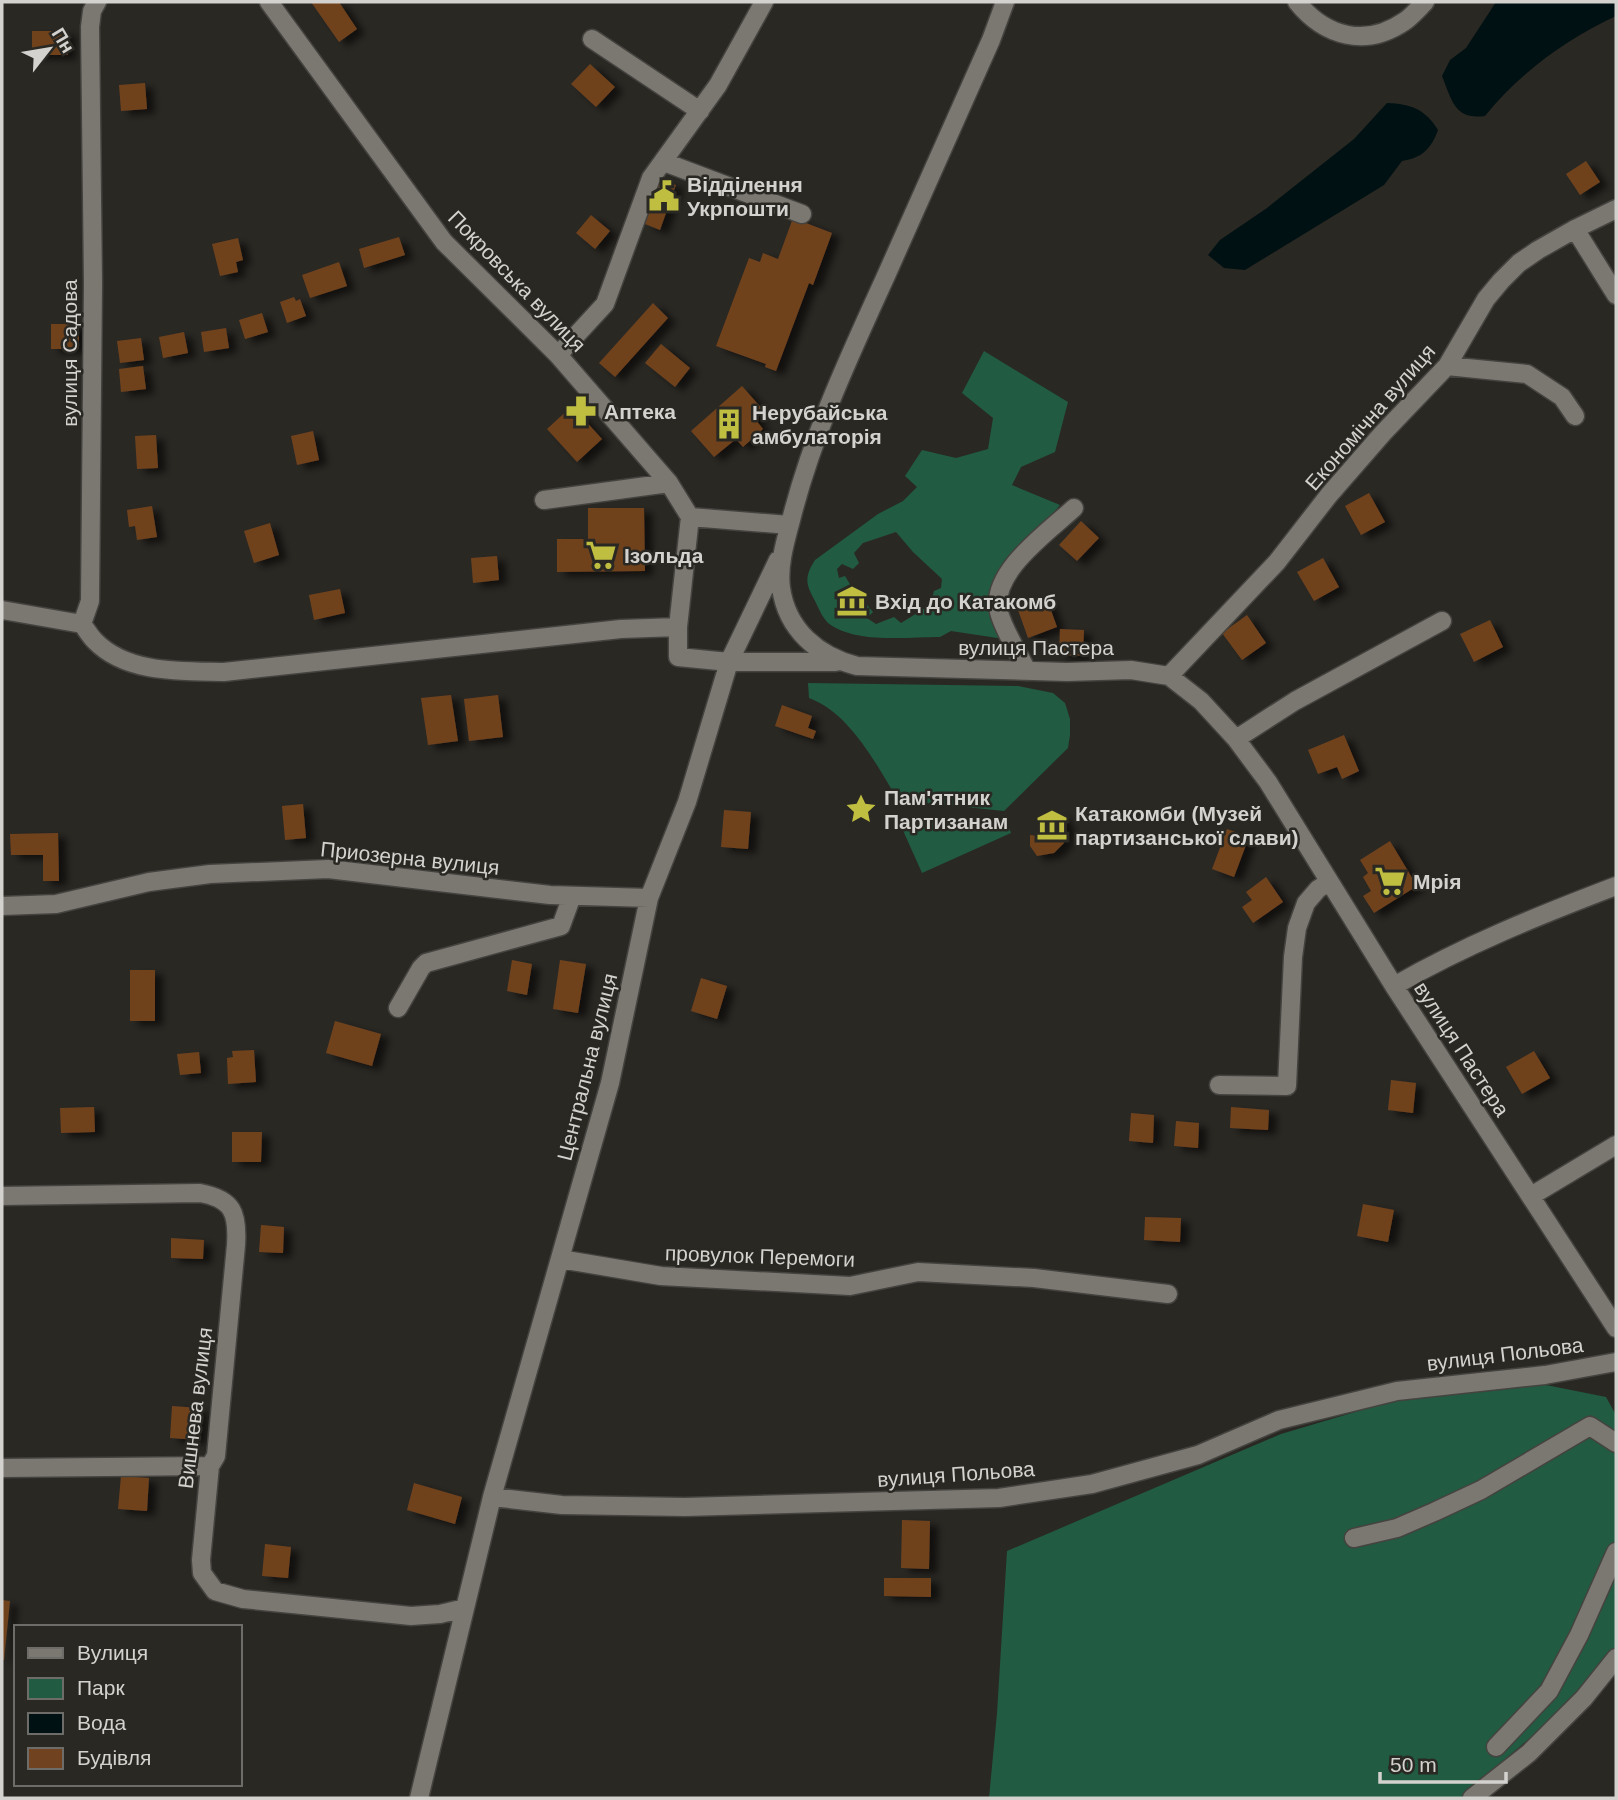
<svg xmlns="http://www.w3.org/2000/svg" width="1618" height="1800" viewBox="0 0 1618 1800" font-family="Arial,sans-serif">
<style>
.green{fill:#205b42;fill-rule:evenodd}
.water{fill:#001113}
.building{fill:#70421f;filter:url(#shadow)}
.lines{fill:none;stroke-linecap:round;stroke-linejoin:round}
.minor-casing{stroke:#45433f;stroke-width:21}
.minor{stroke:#7b7872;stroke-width:18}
.labels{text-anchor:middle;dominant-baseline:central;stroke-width:5;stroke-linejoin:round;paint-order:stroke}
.poi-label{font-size:21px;font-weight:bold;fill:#d4d2cf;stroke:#2a2823;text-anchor:start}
.street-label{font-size:21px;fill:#d4d2cf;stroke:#2a2823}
</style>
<defs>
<filter id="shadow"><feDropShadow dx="8" dy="4.5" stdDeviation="3.5" flood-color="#0009"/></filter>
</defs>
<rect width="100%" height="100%" fill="#2a2823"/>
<!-- green -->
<path class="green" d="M984,351L1068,402L1055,452L1021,467L1012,485L1060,505L1040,529L1010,558L1004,639L951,631L940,637C907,637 855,644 828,623C822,617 818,607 814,599C805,583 805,576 815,560L878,514L903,501L917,487L905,476L922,450L956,458L988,449L993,418L962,393ZM896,532L913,552L942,579L941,588L934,591L930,605L901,623L894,617L876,624L867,618L873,612L867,605L860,608L844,592L851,586L845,576L839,578L837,569L842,564L853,569L859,563L854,553L863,543Z
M808,683L1018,686L1053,693L1065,703L1070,719V735L1068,748L1004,811L898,800C876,764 850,713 809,698Z
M897,817L1008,826L1011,833L922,873Z
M1541,1384L1606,1397L1616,1415V1647L1579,1693L1546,1724L1460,1798H989L997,1713L1007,1551L1281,1434L1392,1401L1482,1388Z"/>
<!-- water -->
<path class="water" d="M1496,2H1616V16C1568,38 1518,74 1485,116C1455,120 1452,101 1442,76L1450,60L1466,48Z
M1387,103C1411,104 1425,109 1438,130C1431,149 1422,158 1402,161L1384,185L1245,270L1224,268L1208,255L1220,240L1267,208L1354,139Z"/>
<!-- building -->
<path class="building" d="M311,2H339L357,29L339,42Z
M32,31H68V55H32Z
M590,64L615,87L596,107L571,84Z
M145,83L147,109L121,111L119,85Z
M1586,161L1600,182L1580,195L1566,174Z
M661,180L676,185L660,230L645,224Z
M591,215L610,231L595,249L576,233Z
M793,218L832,233L813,285L809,283L776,371L765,367L766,364L716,346L749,258L760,262L763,253L778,259Z
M399,237L405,255L364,268L359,249Z
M238,238L243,260L236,262L238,272L220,276L212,244Z
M339,262L347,286L310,298L302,275Z
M294,297L296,301L300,299L306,316L287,323L280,302Z
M653,303L668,318L615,377L599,363Z
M262,313L268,332L245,339L239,320Z
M51,324H79V349H51Z
M226,328L229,348L204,352L201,332Z
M184,332L188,353L163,358L159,337Z
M141,338L144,360L120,363L117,341Z
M661,344L690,368L675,387L645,363Z
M143,366L146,389L121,392L119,369Z
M742,386L764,411L755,419L763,429L743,447L736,439L714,457L691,431Z
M572,406L602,439L577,462L547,429Z
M313,431L319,460L297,465L291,436Z
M156,435L158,468L137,469L135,436Z
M1369,493L1385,522L1361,535L1345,506Z
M152,506L157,537L137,540L135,526L129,527L127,510Z
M588,508H644L645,571L557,572V539H588Z
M1081,521L1099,538L1077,561L1059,545Z
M270,523L279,555L254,563L244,531Z
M497,556L499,580L473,583L471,558Z
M1323,558L1339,587L1314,601L1297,572Z
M340,589L345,613L314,620L309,595Z
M1047,599L1057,627L1028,638L1018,610Z
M1247,615L1266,643L1242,660L1222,633Z
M1490,620L1503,647L1474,662L1460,634Z
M1060,629L1084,630L1083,656L1059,655Z
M451,695L458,741L428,745L421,698Z
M498,695L503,737L469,741L464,699Z
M782,705L812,716L808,728L816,731L813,739L775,726Z
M1344,735L1359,771L1342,779L1337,767L1318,774L1308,750Z
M303,804L306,838L285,840L282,806Z
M724,810L751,812L748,849L721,847Z
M1060,812L1067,827L1064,843L1054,853L1037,856L1030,846V835L1037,836Z
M1227,829L1249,837L1234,877L1212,869Z
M58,833L59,881H43V855H11L10,834Z
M1390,841L1417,886L1374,913L1363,896L1371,891L1363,877L1368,873L1360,860Z
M1266,877L1283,902L1253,923L1242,907L1252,900L1246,892Z
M512,960L532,964L527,995L507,991Z
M560,960L586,964L578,1013L553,1009Z
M130,970H155V1021H130Z
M701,978L727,986L717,1019L691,1011Z
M335,1021L381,1034L372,1066L326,1053Z
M254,1050L256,1082L228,1084L227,1058L233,1057L232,1051Z
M1534,1051L1550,1078L1522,1094L1506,1067Z
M199,1052L201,1073L180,1075L177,1054Z
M1391,1080L1416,1083L1413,1113L1388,1110Z
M94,1107L95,1132L61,1133L60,1108Z
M1231,1107L1269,1110L1268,1130L1230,1128Z
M1131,1113L1154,1115L1153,1143L1129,1141Z
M1176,1121L1199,1123L1198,1148L1174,1146Z
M232,1132H262L261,1162H232Z
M1363,1204L1394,1210L1388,1242L1357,1236Z
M1145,1217L1181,1218L1180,1242L1144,1240Z
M261,1225L284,1227L283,1253L259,1252Z
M171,1238L204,1240L203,1259L171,1258Z
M172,1406L200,1408L198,1440L170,1438Z
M121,1476L149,1478L147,1511L118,1509Z
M414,1483L462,1497L455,1524L407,1510Z
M902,1520L930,1521L929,1569L901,1568Z
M265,1544L291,1547L288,1578L262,1576Z
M884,1578H931V1597L884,1596Z
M2,1600L10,1601L4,1660H2Z"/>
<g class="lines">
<!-- minor casing -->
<g class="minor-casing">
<path id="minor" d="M269,2L444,242L558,355L669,483L690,517
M1005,2L991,40C955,120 920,199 885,278C849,357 812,436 791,520C785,542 778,566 781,588C787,630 818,656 857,666L1067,672L1131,670L1169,676L1201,701L1236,739L1268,782L1394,986L1616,1328
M1297,2C1325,37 1366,48 1405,21C1412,16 1419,8 1425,2
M592,39L700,111
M664,162L802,214
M1575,229L1616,295
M558,355L605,304L651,178L718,85L764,2
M1447,366L1527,374L1562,397L1575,416
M544,500L669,483
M2,610L82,624L90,601L93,284L90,27L92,11L97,2
M82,624C86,629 90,636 95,641C127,674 182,671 224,672L621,629L678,627V657L729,662H836
M678,627L690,517L789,525
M1027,671C1019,654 1003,629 999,612C989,573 1048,532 1074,508
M1169,676L1277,562L1329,495L1383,433L1447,366L1486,299L1501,281L1519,263L1538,250L1575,229L1616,209
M1236,739L1295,701L1442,621
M2,906L56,904L149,882L210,874L328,869L550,895L649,898
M1394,986C1465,945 1540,915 1616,886
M398,1008L421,968L426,963L561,926L572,896
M1219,1085L1287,1086L1293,957L1297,928L1306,903L1318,889L1329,882
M2,1196L200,1193C233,1199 238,1213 236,1245L216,1456L210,1466L201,1560L202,1573L215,1591L243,1599L411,1616L440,1614L465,1608
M1531,1196L1616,1145
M560,1259L661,1276L850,1286L918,1272L1034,1278L1168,1294
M2,1468L210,1466
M492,1497L562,1505L685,1507L999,1498L1092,1484L1198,1455L1279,1420L1397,1391L1545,1375L1616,1362
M1354,1538L1397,1528L1434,1512L1481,1490L1590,1426L1616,1443
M1496,1747L1549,1691L1579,1635L1616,1552
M419,1798L492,1497L610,1083L649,898L687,802L729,662L778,560
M1472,1798L1529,1753L1584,1698L1616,1658"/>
</g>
<!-- minor -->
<use href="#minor" class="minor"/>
</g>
<!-- icons -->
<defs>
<g id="civic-bare" transform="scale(2.415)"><path d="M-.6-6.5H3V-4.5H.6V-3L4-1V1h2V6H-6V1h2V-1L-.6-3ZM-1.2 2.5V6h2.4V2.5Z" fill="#bfbe41" stroke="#2a2823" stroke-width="2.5" paint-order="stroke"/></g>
<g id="pharmacy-bare" transform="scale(2.415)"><path d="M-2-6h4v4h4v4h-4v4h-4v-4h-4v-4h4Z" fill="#bfbe41" stroke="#2a2823" stroke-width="2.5" paint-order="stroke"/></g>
<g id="building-bare" transform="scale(2.415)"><path d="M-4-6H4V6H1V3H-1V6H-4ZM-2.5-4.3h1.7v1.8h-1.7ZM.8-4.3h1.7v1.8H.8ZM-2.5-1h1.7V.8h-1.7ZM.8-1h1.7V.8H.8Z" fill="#bfbe41" stroke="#2a2823" stroke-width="2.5" paint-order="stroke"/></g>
<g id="supermarket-bare" transform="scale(2.415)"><path d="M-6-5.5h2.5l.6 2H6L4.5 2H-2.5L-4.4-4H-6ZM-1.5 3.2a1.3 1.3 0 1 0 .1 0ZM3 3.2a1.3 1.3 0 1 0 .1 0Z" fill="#bfbe41" stroke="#2a2823" stroke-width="2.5" paint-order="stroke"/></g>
<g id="museum-bare" transform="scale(2.415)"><path d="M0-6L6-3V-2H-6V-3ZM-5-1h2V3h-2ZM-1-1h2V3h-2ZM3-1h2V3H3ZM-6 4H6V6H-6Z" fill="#bfbe41" stroke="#2a2823" stroke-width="2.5" paint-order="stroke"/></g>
<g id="sight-bare" transform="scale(2.415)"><path d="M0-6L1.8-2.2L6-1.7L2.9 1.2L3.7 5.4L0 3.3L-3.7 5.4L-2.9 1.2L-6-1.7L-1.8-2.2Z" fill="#bfbe41" stroke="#2a2823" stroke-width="2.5" paint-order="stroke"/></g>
</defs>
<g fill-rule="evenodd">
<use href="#civic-bare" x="664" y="196"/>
<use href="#pharmacy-bare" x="581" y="411"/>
<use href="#building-bare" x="729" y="424"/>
<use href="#supermarket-bare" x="601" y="555"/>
<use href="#museum-bare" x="852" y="601"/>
<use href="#sight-bare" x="861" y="809"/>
<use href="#museum-bare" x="1052" y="825"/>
<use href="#supermarket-bare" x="1390" y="881"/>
</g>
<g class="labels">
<!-- poi labels -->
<g class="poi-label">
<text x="687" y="184">Відділення<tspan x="687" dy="24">Укрпошти</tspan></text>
<text x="604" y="411">Аптека</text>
<text x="752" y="412">Нерубайська<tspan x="752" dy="24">амбулаторія</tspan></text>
<text x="624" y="555">Ізольда</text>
<text x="875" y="601">Вхід до Катакомб</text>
<text x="884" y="797">Пам'ятник<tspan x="884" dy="24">Партизанам</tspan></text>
<text x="1075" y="813">Катакомби (Музей<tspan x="1075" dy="24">партизанської слави)</tspan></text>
<text x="1413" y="881">Мрія</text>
</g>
<!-- street labels -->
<g class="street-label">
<text transform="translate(517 281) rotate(46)">Покровська вулиця</text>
<text transform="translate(69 353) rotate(-90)">вулиця Садова</text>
<text transform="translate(1370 417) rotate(-49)">Економічна вулиця</text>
<text x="1036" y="647">вулиця Пастера</text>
<text transform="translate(410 858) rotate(6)">Приозерна вулиця</text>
<text transform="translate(1462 1049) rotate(57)">вулиця Пастера</text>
<text transform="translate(587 1067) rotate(-76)">Центральна вулиця</text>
<text transform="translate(760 1256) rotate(2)">провулок Перемоги</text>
<text transform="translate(1505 1354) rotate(-7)">вулиця Польова</text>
<text transform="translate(195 1408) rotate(-83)">Вишнева вулиця</text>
<text transform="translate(956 1474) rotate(-4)">вулиця Польова</text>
</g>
</g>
<!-- border -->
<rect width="1618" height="1800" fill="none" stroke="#d4d2cf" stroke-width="7"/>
<!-- legend -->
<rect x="14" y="1625" width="228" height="161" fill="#2a2823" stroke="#6e6c68" stroke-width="2"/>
<rect x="28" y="1648" width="35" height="10" fill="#7b7872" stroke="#6e6c68" stroke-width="2"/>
<text x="77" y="1660" font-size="21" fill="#d4d2cf">Вулиця</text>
<rect x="28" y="1678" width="35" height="21" fill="#205b42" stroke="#6e6c68" stroke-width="2"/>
<text x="77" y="1695" font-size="21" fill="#d4d2cf">Парк</text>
<rect x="28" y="1713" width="35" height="21" fill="#001113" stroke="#6e6c68" stroke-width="2"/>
<text x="77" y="1730" font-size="21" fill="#d4d2cf">Вода</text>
<rect x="28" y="1748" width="35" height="21" fill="#70421f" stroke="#6e6c68" stroke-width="2"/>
<text x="77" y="1765" font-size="21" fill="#d4d2cf">Будівля</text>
<!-- north arrow -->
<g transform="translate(49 49) rotate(59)" stroke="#2a2823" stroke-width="5" paint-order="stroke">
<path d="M0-5L12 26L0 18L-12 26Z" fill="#d4d2cf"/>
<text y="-10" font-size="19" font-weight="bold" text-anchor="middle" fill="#d4d2cf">Пн</text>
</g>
<!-- scale -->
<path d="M1380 1772v10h126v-10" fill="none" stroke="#d4d2cf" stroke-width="3.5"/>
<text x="1390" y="1772" font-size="21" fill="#d4d2cf" stroke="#2a2823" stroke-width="5" paint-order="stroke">50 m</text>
</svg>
